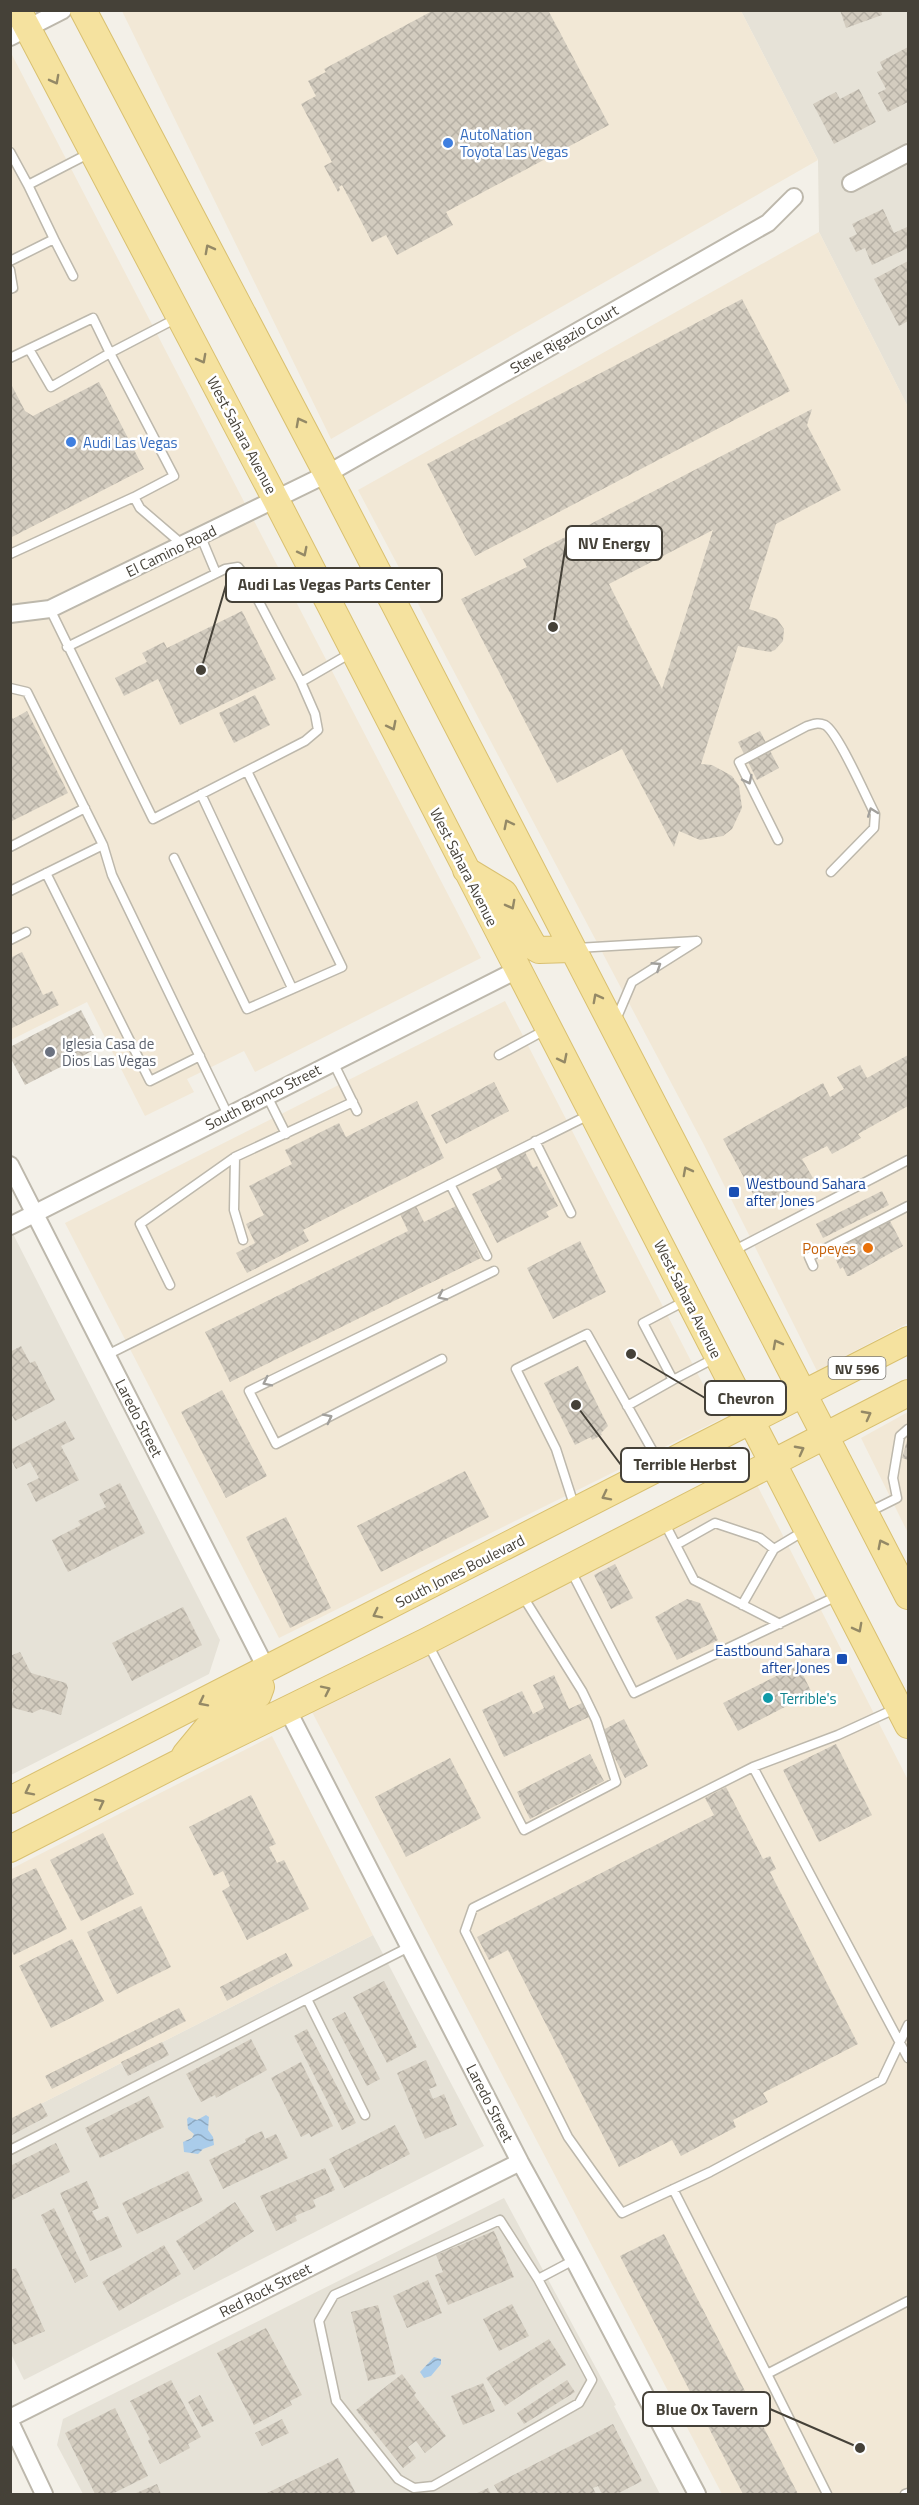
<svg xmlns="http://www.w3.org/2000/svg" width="919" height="2505" viewBox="0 0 919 2505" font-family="'Titillium Web',sans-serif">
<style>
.residential{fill:#e6e2d7}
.commercial{fill:#f2e8d6}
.water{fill:url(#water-waves)}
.building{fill:url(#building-cross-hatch);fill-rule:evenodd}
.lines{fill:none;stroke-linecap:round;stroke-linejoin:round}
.lane-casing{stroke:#bdb8ac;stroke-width:11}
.street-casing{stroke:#bdb8ac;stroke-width:20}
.primary-casing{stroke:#d9c070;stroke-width:28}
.lane{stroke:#fff;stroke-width:8}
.street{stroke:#fff;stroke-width:16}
.primary{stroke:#f5e29f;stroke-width:26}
.oneway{stroke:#948966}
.oneway2{stroke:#a2a09c}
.shop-dot{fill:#3f7fe0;stroke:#fff;stroke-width:2}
.worship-dot{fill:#6b7280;stroke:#fff;stroke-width:2}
.transit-dot{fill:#1a4fb4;stroke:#fff;stroke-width:2}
.food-dot{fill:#e8710a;stroke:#fff;stroke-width:2}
.culture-dot{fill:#0f9aa8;stroke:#fff;stroke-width:2}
.labels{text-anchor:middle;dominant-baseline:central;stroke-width:5;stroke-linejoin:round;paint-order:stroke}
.shield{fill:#fff;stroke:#7d7a74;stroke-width:1.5}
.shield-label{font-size:14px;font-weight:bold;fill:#454138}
.shop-label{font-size:15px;fill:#366cbe;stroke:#fff;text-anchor:start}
.street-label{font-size:15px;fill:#454138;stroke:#fff}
.worship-label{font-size:15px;fill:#5b616d;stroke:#fff;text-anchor:start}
.transit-label{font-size:15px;fill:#164399;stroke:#fff;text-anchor:start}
.food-label{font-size:15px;fill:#c56008;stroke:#fff;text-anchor:end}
.culture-label{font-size:15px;fill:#0d838f;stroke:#fff;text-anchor:start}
.leader{fill:none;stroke:#454138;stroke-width:2}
.callout-dot{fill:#454138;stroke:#fff;stroke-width:2}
.callout{fill:#fff;stroke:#454138;stroke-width:2}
.callout-label{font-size:16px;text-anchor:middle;font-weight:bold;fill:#454138}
</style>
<defs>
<pattern id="water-waves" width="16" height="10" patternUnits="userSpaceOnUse" patternTransform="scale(1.5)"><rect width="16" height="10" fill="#aaccea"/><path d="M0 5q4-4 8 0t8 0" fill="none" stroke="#8ca7bf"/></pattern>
<pattern id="building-cross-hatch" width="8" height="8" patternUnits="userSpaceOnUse" patternTransform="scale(1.5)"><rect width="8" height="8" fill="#d3ccbf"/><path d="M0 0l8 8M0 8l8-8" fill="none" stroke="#b6b0a5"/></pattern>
</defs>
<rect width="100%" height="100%" fill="#f3f0e8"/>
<!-- residential -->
<path class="residential" d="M741,11H908V407L819,232L818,160Z
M10,1228L220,1640L209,1674L11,1775Z
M373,1935L484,2146L24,2380L11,2354V2119Z
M504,2198L616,2405L614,2406L660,2494H83L57,2445L63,2419Z"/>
<!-- commercial -->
<path class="commercial" d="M122,11H741L818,160L331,439Z
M10,51L481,958L255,1072L244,1051L187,1079L194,1092L145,1116L87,1002L11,1040Z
M819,232L908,407V1323L817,1371L704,1145L358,490Z
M505,1001L721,1419L279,1638L65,1223Z
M908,1412V1533L861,1438Z
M757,1485L908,1780V2494H722L312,1712Z
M272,1736L373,1935L11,2119V1869Z"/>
<!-- water -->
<path class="water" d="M206,2115L209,2117L208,2130L213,2137L214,2145L203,2149L198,2154L184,2152L183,2142L192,2138L194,2134L188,2129L187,2119L189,2117L197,2120Z
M434,2357L441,2359V2364L431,2376L424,2378L420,2372Z"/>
<!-- building -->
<path class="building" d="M434,10H548L609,125L446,212L453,225L397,255L386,235L372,242L342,185L339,187L340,190L338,192L324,166L332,162L301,104L316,96L308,81L326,72L324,69Z
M840,10H881L882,15L846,28Z
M908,47V102L888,112L878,93L886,89L877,72L883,69L880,62Z
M859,89L876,122L834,144L813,104L836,92L840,99Z
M883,209L894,233L907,227L908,248L872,265L865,248L856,252L849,238L857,234L852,224Z
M908,261V321L899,326L874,279Z
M742,299L790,391L475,556L427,464Z
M10,382L25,411L33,416L99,382L144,469L10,538Z
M812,409L807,425L841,490L776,524L749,609L777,619L784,629L783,641L775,650L770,652L738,646L701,764L712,765L732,776L739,786L742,808L732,829L723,836L700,840L679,831L674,847L622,749L557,783L461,599L527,567L523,559ZM713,530L662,689L609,584Z
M242,611L276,679L180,725L158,679L124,696L115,678L147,662L142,653L164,642L167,648Z
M255,695L270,725L234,743L219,713Z
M27,711L68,793L10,822V714L13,719Z
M760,731L779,768L757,780L738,742Z
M22,952L43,995L52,991L59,1005L10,1029V958Z
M81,1010L100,1047L25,1085L10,1057V1047Z
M908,1055V1106L858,1134L861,1138L832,1154L827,1146L802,1159L813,1178L760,1207L723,1139L823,1083L830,1097L844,1089L837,1077L860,1065L867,1078Z
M494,1082L509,1111L446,1144L431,1115Z
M417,1101L444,1158L303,1230L309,1241L247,1273L236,1253L255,1243L246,1224L264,1215L249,1186L292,1164L285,1150L339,1123L346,1137Z
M525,1152L533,1168L537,1166L558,1206L546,1212L549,1217L497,1243L472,1194L502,1179L496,1167Z
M882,1191L889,1205L823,1238L816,1224Z
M416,1206L424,1222L456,1206L481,1258L230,1382L205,1332L408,1231L400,1214Z
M890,1221L903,1246L850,1276H847L843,1267L840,1269L836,1260L838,1259L834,1251L838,1248L836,1245L866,1231L867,1233Z
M580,1241L606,1292L553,1319L527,1268Z
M21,1346L30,1363L35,1361L55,1400L15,1421L10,1412V1352Z
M578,1366L608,1426L601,1433L602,1435L592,1440L591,1437L575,1445L544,1383Z
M222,1390L267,1476L226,1498L181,1412Z
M65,1421L75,1439L61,1446L79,1480L36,1502L27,1484L39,1478L30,1462L16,1469L10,1458V1450Z
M908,1437V1460L902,1458Z
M465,1471L489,1517L381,1572L357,1526Z
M120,1483L145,1533L68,1572L52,1540L81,1525L78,1521L106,1507L99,1494Z
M286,1517L331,1608L290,1628L246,1537Z
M615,1564L633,1598L611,1609L594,1575Z
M687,1599L700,1603L718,1640L677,1660L655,1617Z
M183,1607L202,1645L132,1681L112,1643Z
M20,1652L31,1673L66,1683L68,1688L61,1715L41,1709L32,1713L10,1707L13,1690L10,1684V1656Z
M798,1665L812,1693L738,1731L723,1703Z
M554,1675L569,1709L584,1702L591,1716L504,1757L482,1710L522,1691L533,1714L544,1708L533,1685Z
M624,1719L648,1766L625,1778L601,1731Z
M836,1744L872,1815L819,1842L783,1770Z
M590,1754L604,1781L530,1819L517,1792Z
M450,1758L481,1818L406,1857L375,1797Z
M726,1787L763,1859L770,1856L776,1869L770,1872L858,2044L763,2093L768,2102L733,2120L736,2127L681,2156L672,2140L619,2167L508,1950L489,1960L477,1937L714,1815L705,1798Z
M251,1795L276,1844L269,1847L277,1863L284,1860L309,1909L247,1940L222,1891L230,1886L223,1871L214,1876L189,1827Z
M103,1833L134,1894L81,1921L50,1860Z
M36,1868L67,1929L14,1955L10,1948V1880Z
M141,1906L171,1967L117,1994L87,1932Z
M72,1939L104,2001L51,2028L19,1966Z
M286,1953L293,1966L227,2001L220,1987Z
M384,1981L417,2047L387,2063L353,1997Z
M179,2008L186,2021L52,2089L45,2076Z
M345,2012L380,2079L367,2086L332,2019Z
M307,2029L356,2123L342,2130L294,2036Z
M251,2039L267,2070L216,2098L215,2095L201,2102L186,2074Z
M162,2042L169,2055L128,2076L121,2062Z
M426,2060L437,2086L429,2089L433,2099L444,2094L457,2125L425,2139L397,2073Z
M301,2062L333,2126L311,2137L309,2133L301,2137L271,2078Z
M149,2096L164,2127L100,2158L85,2128Z
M41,2103L48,2116L10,2136V2119Z
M395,2125L410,2154L344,2188L329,2159Z
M262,2131L265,2139L276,2134L288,2158L223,2189L209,2160L246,2142L245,2139Z
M56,2143L70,2172L10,2201V2166Z
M325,2168L335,2190L313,2200L316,2207L295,2216L297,2221L276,2231L260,2196Z
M188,2171L203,2201L137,2234L122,2203Z
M87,2181L99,2208L92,2211L97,2221L108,2216L122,2247L90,2261L60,2193Z
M235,2202L254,2231L194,2270L176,2241Z
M54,2208L88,2276L75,2283L41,2215Z
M494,2231L514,2277L448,2305L435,2275L443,2272L436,2255Z
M664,2234L798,2494H743L620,2256Z
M164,2245L181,2274L119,2311L102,2282Z
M16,2268L45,2331L14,2345L10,2336V2270Z
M428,2280L442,2313L407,2328L393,2296Z
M512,2304L529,2336L499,2351L483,2319Z
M378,2305L396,2374L368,2381L351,2312Z
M266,2328L302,2395L290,2401L292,2405L254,2425L217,2353Z
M549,2339L566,2365L505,2406L486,2378Z
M402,2374L416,2393L414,2395L446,2436L425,2453L416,2441L408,2447L416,2458L403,2468L356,2410Z
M171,2380L201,2437L188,2444L190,2448L160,2464L148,2441L150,2439L130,2401Z
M567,2380L575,2392L524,2424L517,2413Z
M483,2383L495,2411L463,2425L451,2396Z
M200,2395L214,2421L202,2427L188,2402Z
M115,2408L148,2476L112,2494H95L65,2433Z
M282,2419L289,2433L262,2446L255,2433Z
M613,2424L642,2481L617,2494H602L598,2486L593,2488L596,2494H499L494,2485Z
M338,2458L356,2494H265L304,2475Z
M157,2484L161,2494H134Z
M488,2488L491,2494H475Z"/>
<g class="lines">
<!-- lane casing -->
<g class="lane-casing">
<path id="lane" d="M10,152L28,185
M54,239L73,276
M10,261L54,239L28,185L90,153
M10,270L13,288L10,289
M177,318L110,353L174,476L134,497L140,508L183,545
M10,358L93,318L110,353L51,387L29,349
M201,537L216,573
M10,554L134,497
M50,609L153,819L305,741L318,730L315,714L301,682L351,653
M67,647L225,569L238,567L246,577L301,682
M10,688L27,692L103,845L10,891
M201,794L292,988
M778,840L739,762L807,726C814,724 818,722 825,725C838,732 866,797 875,814L874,828L831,872
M103,845L112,875L228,1115
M10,847L85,808
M174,858L247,1009L342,967L247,771
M46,873L150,1081L200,1056
M10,940L26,932
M577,948L696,941
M615,1022L632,982L697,941
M499,1055L547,1029
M333,1062L357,1111
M267,1096L286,1134
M535,1141L571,1213
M235,1157L234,1210L243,1240
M450,1184L487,1256
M733,1251L908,1160
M813,1266L809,1257L908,1206
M170,1285L140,1224L235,1157L353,1102
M685,1301L643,1323L673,1380L715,1358
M107,1355L591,1114
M442,1359L276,1444L249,1391L494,1271
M627,1406L673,1380
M575,1508L556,1449L516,1369L587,1334L660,1464
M867,1513L897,1498L893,1478L900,1436L908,1429
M664,1522L694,1580L780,1624
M676,1545L715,1523L760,1538L774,1549
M571,1571L634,1693L837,1596
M742,1605L774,1549L804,1531
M428,1644L524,1830L616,1782L596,1720L582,1691L522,1595
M897,1708L838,1735L753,1767L473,1908L465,1931L568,2137L622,2213L710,2172L882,2080L908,2025
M753,1767L908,2058
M307,1999L365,2115
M10,2150L409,1947
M673,2189L767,2374
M538,2279L592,2380L579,2403L433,2486L414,2488L398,2479L336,2401L319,2321L334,2295L500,2220L538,2279L574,2260
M827,2494L767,2374L908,2301
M905,2494L908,2493"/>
</g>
<!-- street casing -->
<g class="street-casing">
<path id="street" d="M10,37L63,10
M851,183L908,153
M10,614L50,609L327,474L768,223L794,197
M10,1165L267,1670
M10,1226L517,970
M287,1709L520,2162L574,2260L697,2494
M10,2418L520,2162
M10,2422L44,2494"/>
</g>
<!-- primary casing -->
<g class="primary-casing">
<path id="primary" d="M18,10L276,500L908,1725
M83,10L327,474L908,1596
M466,870L504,893L534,947L539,950L571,949
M185,1755L218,1715L258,1695L261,1687
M10,1800L908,1340
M10,1849L180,1762L427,1641L908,1393"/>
</g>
<!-- lane -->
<use href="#lane" class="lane"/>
<!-- street -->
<use href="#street" class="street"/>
<!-- primary -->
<use href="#primary" class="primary"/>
</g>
<!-- one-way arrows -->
<defs><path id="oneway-chevron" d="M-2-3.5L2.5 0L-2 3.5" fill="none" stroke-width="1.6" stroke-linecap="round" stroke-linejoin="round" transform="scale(1.5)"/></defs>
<g class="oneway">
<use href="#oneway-chevron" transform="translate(55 80) rotate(62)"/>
<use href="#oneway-chevron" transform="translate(209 249) rotate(-118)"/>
<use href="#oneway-chevron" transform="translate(202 359) rotate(62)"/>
<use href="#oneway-chevron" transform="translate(300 422) rotate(-118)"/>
<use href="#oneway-chevron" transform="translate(303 552) rotate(63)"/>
<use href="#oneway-chevron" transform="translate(392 726) rotate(63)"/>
<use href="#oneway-chevron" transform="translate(508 824) rotate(-117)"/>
<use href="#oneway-chevron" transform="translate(511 905) rotate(62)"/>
<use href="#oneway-chevron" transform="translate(597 998) rotate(-118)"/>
<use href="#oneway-chevron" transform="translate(563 1059) rotate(63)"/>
<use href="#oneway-chevron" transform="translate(687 1171) rotate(-118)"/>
<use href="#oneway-chevron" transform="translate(777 1344) rotate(-118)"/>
<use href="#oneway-chevron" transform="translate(867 1415) rotate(-28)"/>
<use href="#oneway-chevron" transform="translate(800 1450) rotate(-28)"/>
<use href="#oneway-chevron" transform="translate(606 1496) rotate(153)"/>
<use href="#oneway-chevron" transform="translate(882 1544) rotate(-117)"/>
<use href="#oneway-chevron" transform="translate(377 1614) rotate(153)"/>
<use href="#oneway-chevron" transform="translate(858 1628) rotate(62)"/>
<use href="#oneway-chevron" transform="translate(326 1690) rotate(-26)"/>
<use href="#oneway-chevron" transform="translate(203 1702) rotate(153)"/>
<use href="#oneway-chevron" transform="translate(29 1791) rotate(153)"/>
<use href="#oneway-chevron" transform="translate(100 1803) rotate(-27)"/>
</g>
<g class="oneway2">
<use href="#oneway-chevron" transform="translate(748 780) rotate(64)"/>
<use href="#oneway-chevron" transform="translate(872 812) rotate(-110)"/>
<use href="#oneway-chevron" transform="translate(657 966) rotate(-33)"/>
<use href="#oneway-chevron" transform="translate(442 1296) rotate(154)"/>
<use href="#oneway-chevron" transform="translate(267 1382) rotate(154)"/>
<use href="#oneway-chevron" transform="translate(328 1418) rotate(-27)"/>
</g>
<!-- markers -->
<g class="shop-dot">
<circle cx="448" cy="143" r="6"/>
<circle cx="71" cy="442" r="6"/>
</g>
<circle class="worship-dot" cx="50" cy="1052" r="6"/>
<g class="transit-dot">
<rect x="728" y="1186" width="12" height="12" rx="3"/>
<rect x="836" y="1653" width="12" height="12" rx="3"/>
</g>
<circle class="food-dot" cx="868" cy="1248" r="6"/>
<circle class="culture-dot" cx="768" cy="1698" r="6"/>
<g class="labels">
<!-- shield labels -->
<rect class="shield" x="828.5" y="1357" width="57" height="22" rx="4.5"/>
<g class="shield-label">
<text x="857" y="1368">NV 596</text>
</g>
<!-- shop labels -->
<g class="shop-label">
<text x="460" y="134">AutoNation<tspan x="460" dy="17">Toyota Las Vegas</tspan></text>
<text x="83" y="442">Audi Las Vegas</text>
</g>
<!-- street labels -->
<g class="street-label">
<text transform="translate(564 339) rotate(-30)">Steve Rigazio Court</text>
<text transform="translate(242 435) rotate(62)">West Sahara Avenue</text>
<text transform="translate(171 551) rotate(-26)">El Camino Road</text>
<text transform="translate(464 867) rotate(63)">West Sahara Avenue</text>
<text transform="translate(263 1097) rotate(-27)">South Bronco Street</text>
<text transform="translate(688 1299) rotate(63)">West Sahara Avenue</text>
<text transform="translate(139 1418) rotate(63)">Laredo Street</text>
<text transform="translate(460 1571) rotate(-27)">South Jones Boulevard</text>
<text transform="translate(490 2103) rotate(63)">Laredo Street</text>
<text transform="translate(265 2290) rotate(-27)">Red Rock Street</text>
</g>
<!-- worship labels -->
<g class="worship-label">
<text x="62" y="1043">Iglesia Casa de<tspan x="62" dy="17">Dios Las Vegas</tspan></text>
</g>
<!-- transit labels -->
<g class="transit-label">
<text x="746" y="1183">Westbound Sahara<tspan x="746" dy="17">after Jones</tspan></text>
<text x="830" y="1650" text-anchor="end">Eastbound Sahara<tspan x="830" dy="17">after Jones</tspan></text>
</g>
<!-- food labels -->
<g class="food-label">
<text x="856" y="1248">Popeyes</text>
</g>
<!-- culture labels -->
<g class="culture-label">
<text x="780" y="1698">Terrible's</text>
</g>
</g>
<!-- callouts -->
<path class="leader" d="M553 627L566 543M201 670L226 585M631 1354L705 1398M576 1405L621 1465M860 2448L770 2409"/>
<g class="callout-dot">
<circle cx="553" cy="627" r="6"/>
<circle cx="201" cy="670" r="6"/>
<circle cx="631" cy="1354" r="6"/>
<circle cx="576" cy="1405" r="6"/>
<circle cx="860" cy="2448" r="6"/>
</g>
<g class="callout">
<rect x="566" y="526" width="96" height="34" rx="6"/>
<rect x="226" y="568" width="216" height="34" rx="6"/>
<rect x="705" y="1381" width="81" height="34" rx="6"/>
<rect x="621" y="1448" width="128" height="34" rx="6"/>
<rect x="643" y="2392" width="127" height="34" rx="6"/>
</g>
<g class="callout-label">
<text x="614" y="549">NV Energy</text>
<text x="334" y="590">Audi Las Vegas Parts Center</text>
<text x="746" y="1404">Chevron</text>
<text x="685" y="1470">Terrible Herbst</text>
<text x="707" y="2415">Blue Ox Tavern</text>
</g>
<!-- border -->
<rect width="919" height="2505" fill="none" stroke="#454138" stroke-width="24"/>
</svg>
